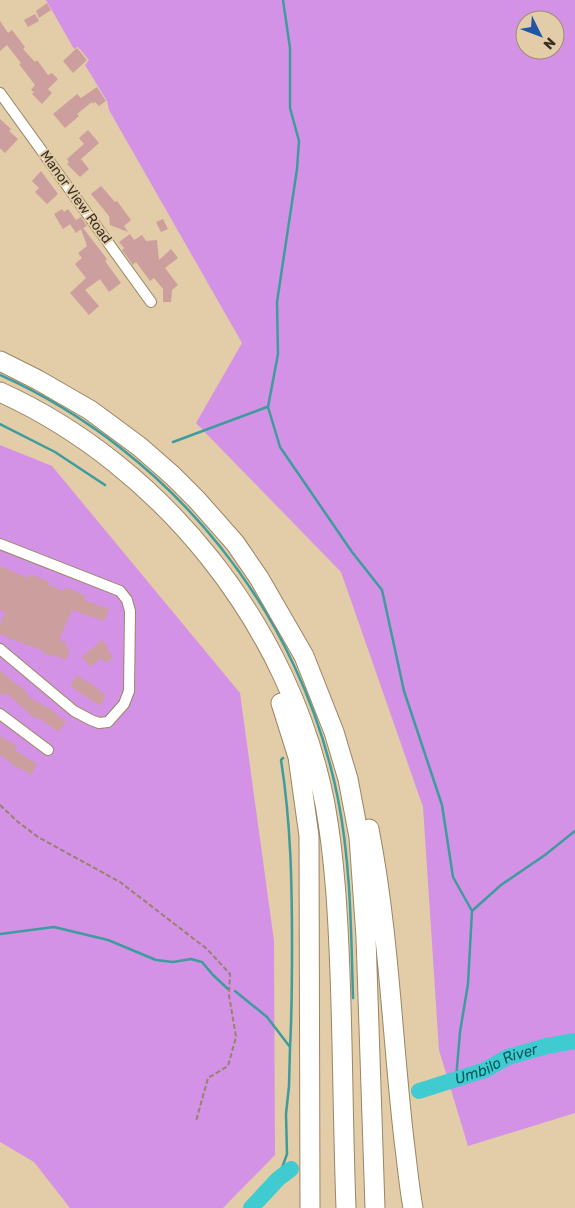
<svg xmlns="http://www.w3.org/2000/svg" width="575" height="1208" viewBox="0 0 575 1208" font-family="Rubik,sans-serif">
<style>
.green{fill:#d492e7;fill-rule:evenodd}
.lines{fill:none;stroke-linecap:round;stroke-linejoin:round}
.stream{stroke:#3e9c9c;stroke-width:2.5}
.river{stroke:#40cbd0;stroke-width:16}
.building{fill:#cc9e9e}
.minor-casing{stroke:#9b8563;stroke-width:12}
.motorway-casing{stroke:#9b8563;stroke-width:21}
.path{stroke:#94846a;stroke-width:2;stroke-dasharray:5 2.5;stroke-linecap:butt}
.minor{stroke:#fff;stroke-width:10}
.motorway{stroke:#fff;stroke-width:19}
.labels{text-anchor:middle;dominant-baseline:central;stroke-width:4;stroke-linejoin:round;paint-order:stroke}
.street-label{font-size:14px;fill:#382f21;stroke:#e3cca8}
.water-label{font-size:15px;font-style:italic;fill:#03575a;stroke:#e3cca8}
</style>
<rect width="100%" height="100%" fill="#e3cca8"/>
<!-- green -->
<path class="green" d="M46,0H575V1113L468,1146L439,1050L423,807L341,572L196,423L242,343L109,110L107,101L85,65L89,60L78,47L74,49ZM525,20H555V50H525Z
M0,445L52,466L240,693L274,941L275,1155L223,1208H70L34,1162L0,1142Z"/>
<g class="lines">
<!-- stream -->
<path class="stream" d="M283,0L290,48V108L299,141L297,169L277,302L278,354L268,407L280,447L352,552L382,590L404,691L442,805L453,877L472,911L468,984L460,1032L456,1079
M0,375C173,453 301,613 338,799C351,865 351,931 353,998
M0,424L55,452L105,485
M173,442L267,407
M283,758L281,760C291,823 292,884 292,947C292,980 292,1013 290,1047
M472,911L501,885L545,855L575,831
M0,934L54,927L108,940L156,960L173,962L191,959L202,962L213,975L228,989
M235,991L267,1017L290,1047L289,1086L286,1114L287,1154L278,1179"/>
<!-- river -->
<g class="river">
<path id="s1" d="M419,1091L485,1070L508,1057L547,1046L575,1041"/>
<path d="M251,1208L278,1179L291,1169"/>
</g>
</g>
<!-- building -->
<path class="building" d="M47,3L51,10L39,18L36,11Z
M35,14L39,21L28,27L24,20Z
M0,21L8,33L12,30L25,47L23,49L35,62L37,60L48,75L52,73L58,79L48,89L52,93L42,104L32,94L34,92L31,90L35,85L19,64L21,63L7,45L0,51Z
M77,48L87,60L73,73L63,61Z
M97,87L106,101L99,106L95,102L93,104L92,102L77,114L79,116L65,128L53,114L77,94L81,98Z
M0,119L11,129L9,131L18,139L5,153L0,148Z
M88,130L99,143L81,159L89,169L80,177L67,164L69,162L67,159L84,144L79,138Z
M41,171L58,194L47,204L35,192L39,188L32,181Z
M101,186L115,202L117,201L131,220L124,226L128,232L110,225L109,216L91,194Z
M62,209L64,212L68,209L76,220L63,229L54,214Z
M81,217L87,226L83,228L107,259L105,261L121,283L109,292L100,279L85,290L99,306L89,315L70,293L86,278L75,264L82,258L78,253L87,246L81,229L76,233L70,224Z
M163,219L168,229L161,232L156,222Z
M130,234L134,240L142,235L146,241L157,240L159,260L171,249L178,258L165,268L178,285L172,290L171,302H163V289L154,278L150,281L136,262L133,265L122,250L124,248L119,242Z
M0,566L28,578L30,574L50,582L48,585L64,591L66,587L86,596L84,600L109,609L104,621L72,610L59,640L67,643L65,647L70,649L66,660L54,655V657L43,653L44,651L8,638V637L0,634V625L5,612L0,610Z
M102,640L109,648L107,650L113,657L106,663L101,658L91,667L82,657Z
M0,670L17,685L18,684L26,691L25,693L32,699L57,713L56,715L66,721L59,732L37,717L36,719L6,693L4,696L0,693Z
M77,675L87,682L88,681L106,696L100,706L70,686Z
M0,736L17,746L15,750L37,764L31,775L20,768L19,769L0,755Z"/>
<g class="lines">
<!-- minor casing -->
<g class="minor-casing">
<path id="minor" d="M0,93L151,302
M0,544L120,591L127,600L130,611L129,691L124,704L108,722L99,723L91,720L74,711L0,649
M0,714L48,750"/>
</g>
<!-- motorway casing -->
<g class="motorway-casing">
<path id="motorway" d="M0,361L38,380L90,410L140,447L173,476L197,500L235,543L259,578L304,656L334,732L348,779L359,837L366,937L375,1208
M0,392C163,466 291,627 325,804C335,860 338,917 340,974C343,1052 343,1130 346,1208
M281,703L298,757L309,836L310,1208
M369,829C389,931 392,1036 404,1140C407,1163 409,1186 413,1208"/>
</g>
<!-- path -->
<path class="path" d="M0,805L18,822L38,837L120,882L207,949L230,974L229,995L236,1037L228,1066L208,1078L196,1121"/>
<!-- minor -->
<use href="#minor" class="minor"/>
<!-- motorway -->
<use href="#motorway" class="motorway"/>
</g>
<g class="labels">
<!-- street labels -->
<g class="street-label">
<text transform="translate(76 197) rotate(54)">Manor View Road</text>
</g>
<!-- water labels -->
<g class="water-label">
<text stroke="none"><textPath href="#s1" startOffset="82">Umbilo River</textPath></text>
</g>
</g>
<!-- north arrow -->
<g transform="translate(540 35) rotate(132)"><circle r="24" fill="#e3cca8" stroke="#9f8d72"/>
<path d="M0-4L9 19L0 12L-9 19Z" fill="#1e55a7"/>
<text y="-8" font-size="14" font-weight="bold" text-anchor="middle" fill="#382f21">N</text>
</g>
</svg>
